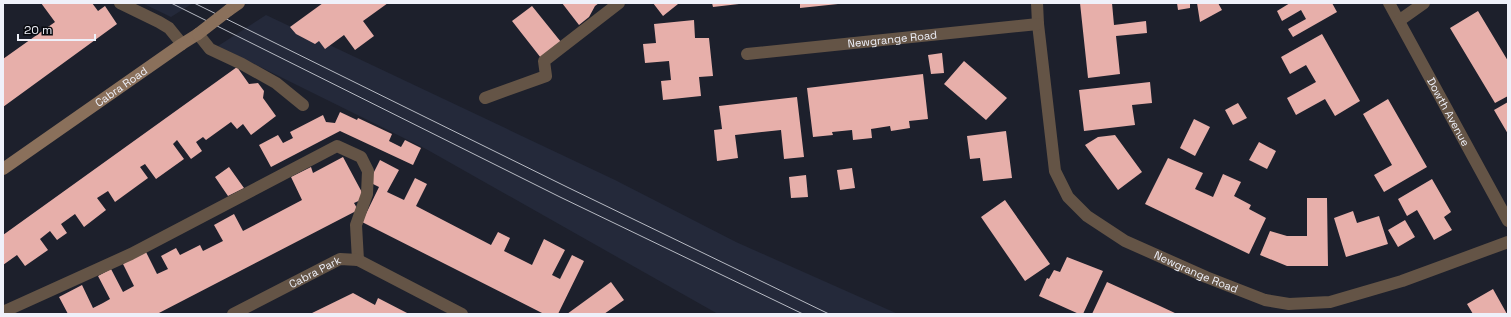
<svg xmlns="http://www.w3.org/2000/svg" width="1511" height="317" viewBox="0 0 1511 317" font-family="'Space Grotesk',sans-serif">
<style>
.built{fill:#24293a}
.building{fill:#e7afaa}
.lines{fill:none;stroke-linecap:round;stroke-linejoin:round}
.service{stroke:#645446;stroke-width:12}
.minor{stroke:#645446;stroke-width:12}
.secondary{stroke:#8a705b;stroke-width:12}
.tram{stroke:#b7bac3;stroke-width:1}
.secondary-bridge{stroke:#8a705b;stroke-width:12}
.labels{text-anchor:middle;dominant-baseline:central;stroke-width:4;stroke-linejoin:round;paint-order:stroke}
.street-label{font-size:11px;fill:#eff1fa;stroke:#090a0f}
</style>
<rect width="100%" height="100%" fill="#1d202c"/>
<!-- built -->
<path class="built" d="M142,3H193L171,17Z
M266,15L615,180L736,242L898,314H718L426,149L218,46Z"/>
<!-- building -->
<path class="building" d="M41,3H92L98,11L105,6L117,24L3,107V59L55,22Z
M323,3H388L363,21L374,36L355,50L344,35L325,49L319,41L315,44L296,34L290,27Z
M562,3H599L595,6L589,17L579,25Z
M653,3H677L678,4L663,16Z
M712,3H739V4L713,7Z
M800,3H838V4L800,8Z
M1080,3H1112L1114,25L1146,21L1147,33L1116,36L1120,74L1088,78Z
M1177,3H1190V8L1178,10Z
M1197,3H1218L1222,10L1200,22Z
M1290,3H1332L1337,12L1293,37L1288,29L1306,19L1301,10L1282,21L1277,11Z
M532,6L561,42L541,58L512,21Z
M1478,11L1508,61V96L1495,103L1450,28Z
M694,20L695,38H709L713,76L699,77L701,96L663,100L661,81L671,80L669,61L645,63L643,44L656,43L654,24Z
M1322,34L1360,101L1335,116L1325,99L1296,115L1287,98L1316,82L1306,65L1290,74L1281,57Z
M942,53L944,73L931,74L928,55Z
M964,61L1007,98L986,120L944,84Z
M237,67L249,84L258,83L264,91L263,98L276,116L251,135L243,124L237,129L231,122L206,140L203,137L196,142L202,151L191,159L177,140L173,144L184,159L156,179L145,164L140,167L148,178L115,202L108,191L97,198L106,210L84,227L75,214L61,224L67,233L57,240L50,231L40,239L48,250L25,266L17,255L3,265V235Z
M923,74L928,119L909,121L910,128L891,131L890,126L871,129L872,138L853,140L852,130L832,132L833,135L813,137L807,88Z
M1150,82L1152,103L1132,105L1135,125L1084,131L1079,90Z
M797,97L804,157L784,159L781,130L735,135L738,158L717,161L714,130L722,129L719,106Z
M1388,99L1427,167L1384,192L1374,175L1392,165L1363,114Z
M1508,102V134L1494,110Z
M1238,103L1247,118L1233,125L1225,110Z
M340,112L357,120L358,118L392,134L389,141L401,147L405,140L421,148L413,165L340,131L271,167L259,145L278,135L283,143L293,138L290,132L323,115L326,122L335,123Z
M1194,119L1210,127L1195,156L1180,148Z
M1006,131L1012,178L983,181L980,158L970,159L967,136Z
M1115,135L1142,172L1118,190L1085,145L1098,137Z
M1259,142L1276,151L1267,169L1249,160Z
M343,157L365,198L354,203L358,210L157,314H68L59,297L82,285L93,308L103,303L110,299L98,276L111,269L123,292L134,286L123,264L145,250L157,274L168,269L161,256L176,248L180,255L200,245L203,251L223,241L214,225L234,214L243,231L302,200L291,177L311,167L313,173Z
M1168,158L1203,173L1195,189L1213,197L1223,174L1241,182L1234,196L1251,205L1249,209L1266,218L1249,254L1145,204Z
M380,160L399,170L387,192L404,200L415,178L427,184L416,206L491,245L498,232L510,238L504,251L532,265L544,239L565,250L552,275L560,279L572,255L584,261L558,314H544L362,222L379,187L369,182Z
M229,167L244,188L228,196L215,177Z
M852,168L855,188L840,190L837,170Z
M806,175L808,197L791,198L789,177Z
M1432,179L1451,212L1444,217L1452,230L1434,240L1417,210L1407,216L1398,199Z
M1307,198H1327L1328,266H1287L1260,255L1270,231L1287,236H1307Z
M1005,200L1050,264L1025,281L981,217Z
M1353,211L1357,223L1379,216L1388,244L1346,257L1334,218Z
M1405,220L1415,237L1398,247L1388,230Z
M1067,257L1103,271L1083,314H1079L1039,296L1047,278L1049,279L1054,270L1060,272Z
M611,282L624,300L604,314H567Z
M1107,282L1160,306L1177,314H1092Z
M1493,289L1507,314H1473L1467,304Z
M353,293L375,305L378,298L409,314H310Z"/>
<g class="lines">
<!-- service -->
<path class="service" d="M120,3L159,22L169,28L182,44
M198,34L210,49L242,64L276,83L303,105
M485,98L546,76L544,61L619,3
M3,312L131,254L337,146L361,157L368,171L367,194L356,225L358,260"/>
<!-- minor -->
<g class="minor">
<path id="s1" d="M1037,3L1038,24L1055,171L1068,197L1087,216L1125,241L1206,277L1265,300L1289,304L1330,302L1402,281L1508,242"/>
<path id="s2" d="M1389,3L1508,221"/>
<path d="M1400,20L1424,3"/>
<path id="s3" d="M747,54L1038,24"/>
<path id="s4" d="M233,314L340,259L358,260L462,314"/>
</g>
<!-- secondary -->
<g class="secondary">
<path d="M229,10L239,3"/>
<path id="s5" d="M3,169L182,44L198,34"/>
</g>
<!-- tram -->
<path class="tram" d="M171,3L560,197L803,314
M194,3L567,187L829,314"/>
<!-- secondary-bridge -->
<path class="secondary-bridge" d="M198,34L229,10"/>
</g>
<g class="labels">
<!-- street labels -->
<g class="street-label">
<text stroke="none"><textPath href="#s3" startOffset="146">Newgrange Road</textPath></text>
<text stroke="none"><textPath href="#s5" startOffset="144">Cabra Road</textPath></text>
<text stroke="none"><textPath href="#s2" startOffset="124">Dowth Avenue</textPath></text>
<text stroke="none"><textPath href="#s1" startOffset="348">Newgrange Road</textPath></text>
<text stroke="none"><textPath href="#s4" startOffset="92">Cabra Park</textPath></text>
</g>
</g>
<!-- border -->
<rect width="1511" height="317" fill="none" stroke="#eff1fa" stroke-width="8"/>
<!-- scale -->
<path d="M18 34v6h77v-6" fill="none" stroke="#eff1fa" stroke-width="2"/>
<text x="24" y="34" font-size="12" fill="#eff1fa" stroke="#090a0f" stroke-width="3" paint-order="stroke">20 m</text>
</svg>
